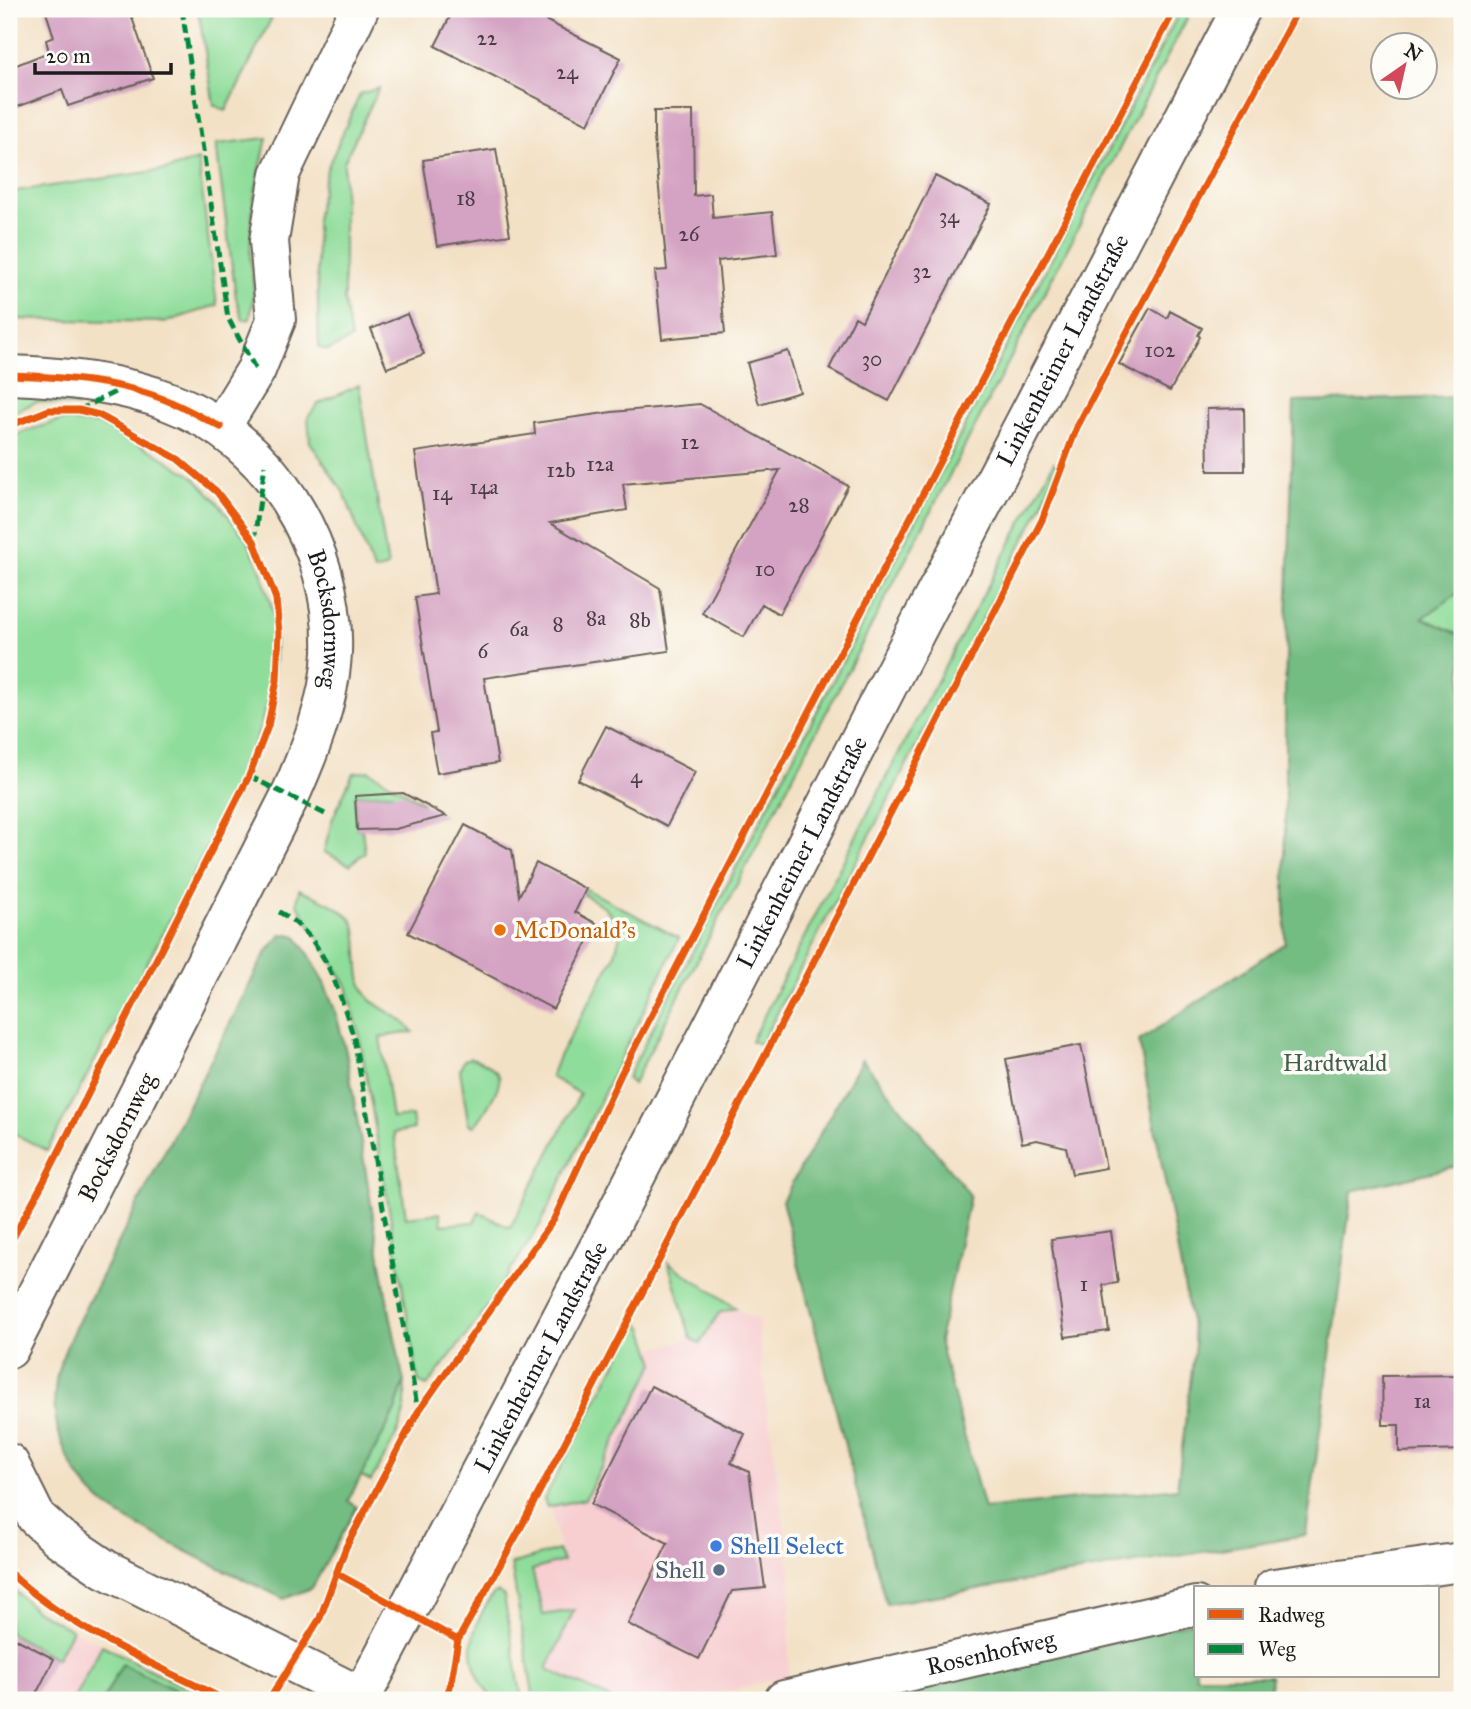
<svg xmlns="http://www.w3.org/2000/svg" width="1471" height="1709" viewBox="0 0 1471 1709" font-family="'IM FELL Great Primer',serif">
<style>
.built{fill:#f7cfd1}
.green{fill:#8fdd9a;stroke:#567c5b;stroke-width:2}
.forest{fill:#73bc82;stroke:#486c4f;stroke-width:2}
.building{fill:#d4a2c2}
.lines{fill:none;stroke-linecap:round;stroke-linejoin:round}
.street-casing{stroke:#676158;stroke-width:42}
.secondary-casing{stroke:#676158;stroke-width:42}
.primary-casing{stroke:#676158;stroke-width:42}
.street{stroke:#fff;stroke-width:38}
.secondary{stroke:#fff;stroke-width:38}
.primary{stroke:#fff;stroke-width:38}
.quiet{stroke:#00873e;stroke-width:5;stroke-dasharray:10 5;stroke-linecap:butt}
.cycleway-casing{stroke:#fdfcf7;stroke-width:11}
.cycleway{stroke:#e8590c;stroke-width:7}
.food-dot{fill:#e8710a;stroke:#fdfcf7;stroke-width:2.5}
.shop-dot{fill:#3f7fe0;stroke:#fdfcf7;stroke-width:2.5}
.service-dot{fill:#5c6f8a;stroke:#fdfcf7;stroke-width:2.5}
.labels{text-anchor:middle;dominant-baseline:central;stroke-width:7;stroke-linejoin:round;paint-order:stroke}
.number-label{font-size:21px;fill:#4a3e46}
.street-label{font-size:24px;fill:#1c1c1c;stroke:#fdfcf7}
.food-label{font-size:24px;fill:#c56008;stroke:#fdfcf7;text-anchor:start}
.park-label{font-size:24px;fill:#446048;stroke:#fdfcf7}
.shop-label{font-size:24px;fill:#366cbe;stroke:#fdfcf7;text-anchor:start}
.service-label{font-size:24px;fill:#4e5e75;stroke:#fdfcf7;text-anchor:end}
</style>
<rect width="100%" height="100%" fill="#fdfcf7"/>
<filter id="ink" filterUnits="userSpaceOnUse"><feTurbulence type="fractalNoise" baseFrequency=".0143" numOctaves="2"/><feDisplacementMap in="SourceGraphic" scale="14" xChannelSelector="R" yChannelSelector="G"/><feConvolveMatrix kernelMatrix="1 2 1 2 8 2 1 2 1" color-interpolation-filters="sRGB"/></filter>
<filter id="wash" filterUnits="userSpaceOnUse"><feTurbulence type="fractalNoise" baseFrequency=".00686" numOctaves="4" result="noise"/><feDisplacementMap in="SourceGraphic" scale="28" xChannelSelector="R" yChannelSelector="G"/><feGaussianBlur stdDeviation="1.57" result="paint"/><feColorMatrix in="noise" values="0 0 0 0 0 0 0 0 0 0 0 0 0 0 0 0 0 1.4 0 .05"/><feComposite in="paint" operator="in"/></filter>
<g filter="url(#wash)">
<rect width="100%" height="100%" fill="#f3e1c6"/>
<!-- built -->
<path class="built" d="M736,1308L758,1321L761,1364L791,1572L788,1676L691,1700H613L546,1669L573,1610L543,1615L532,1570L563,1561L550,1507L585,1499L655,1363L651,1349L691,1338L700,1344L719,1313Z
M9,1585L35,1610L125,1657L103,1700H9Z"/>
<!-- green -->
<path class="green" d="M198,9H276L226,111L214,105Z
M1181,9H1192L633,1084L627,1078Z
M379,88L344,162V301L351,339L329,350L319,348L316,219L327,169L360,94Z
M267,138L253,202L250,255L254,293L250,319L243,320L236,298L216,144Z
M198,160L217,305L166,322L9,319V192L170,169Z
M359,385L388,567L374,571L344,493L310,442L308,417L318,404Z
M9,393L85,400L77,406L36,402L9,415Z
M62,420L99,424L152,451L194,477L215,499L248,541L261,571L274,615L275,658L271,692L250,758L192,878L47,1151L9,1131V439L23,432Z
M1054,462L1057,464L1042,505L761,1044L751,1041L893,764Z
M1462,590V636L1422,618Z
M369,771L424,803L390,793L355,796L357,829L362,830L365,852L350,865L324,852L332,820L353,773Z
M299,889C315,897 339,905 351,919C363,933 353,974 366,994C378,1011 401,1014 413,1032L380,1037L392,1118L412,1116L414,1129L394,1133L406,1217L440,1213L442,1225L474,1222L479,1212L510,1228L580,1094L551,1077L559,1056L614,957L620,935L615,919L603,906L583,894L586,889L679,938L540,1225L481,1316L427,1386L420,1383L418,1379L359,1033L347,986L297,903Z
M470,1058C479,1059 495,1068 499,1076C503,1085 481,1119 474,1126L470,1125L468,1121L460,1070L464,1060Z
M668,1262L736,1308L719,1313L700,1344L691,1338Z
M639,1325L643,1327L655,1363L585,1499L547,1507L544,1499L634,1329Z
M404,1382C411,1422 389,1447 371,1481L361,1476L395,1411Z
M558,1550L563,1561L532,1570L543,1615L574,1610L547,1669L613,1700H534L511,1564Z
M9,1585L35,1610L72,1630L57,1659L9,1633Z
M498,1592L504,1596L522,1700H493C463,1662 467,1633 493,1594Z
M102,1645L209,1700H196L122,1664L103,1700H73Z"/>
<!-- forest -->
<path class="forest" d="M1462,397V590L1423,618L1462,636V1165L1352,1191L1306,1535L886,1604L782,1201L862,1059L970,1195L939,1341L984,1509L1177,1488L1195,1344L1139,1041L1285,943V689L1294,402Z
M288,934L296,936L310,956L324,983L335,1010L346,1052L386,1294L404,1382L395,1411L348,1501L357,1507L312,1588L284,1599C251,1583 217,1567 184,1550C160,1538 136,1526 113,1511C73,1484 48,1430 56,1382C58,1364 66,1348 73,1332L265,954L281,935Z
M1196,1621V1676H1270L1272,1700H875Z
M122,1664L196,1700H103Z"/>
<g id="blocks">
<!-- building -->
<path class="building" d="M45,9H129L153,78L68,106L62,90L9,110V68L49,52L46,40L54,37Z
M454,9H523L621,58L588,124L435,46Z
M654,111H693L694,196L711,194L713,218L772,212L777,254L718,261L725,333L662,339L655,271L667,270L654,138Z
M496,149L510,235L437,246L423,160Z
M935,176L991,204L889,401L829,369L855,317L862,321Z
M1150,308L1167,318L1170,311L1202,328L1198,335L1200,337L1170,391L1119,364Z
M407,314L424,354L387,368L371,329Z
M788,351L800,392L759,404L747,363Z
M700,404L848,486L779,614L762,604L744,637L702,613L780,470L623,484L627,510L550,523L660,588L669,651L484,678L498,763L437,773L430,733L437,732L415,597L436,594L415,452L535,434L534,423L612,412Z
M1244,408L1245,471H1208L1207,409Z
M606,726L695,772L667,826L578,780Z
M403,793L446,816L395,829L357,830L355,796Z
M465,825L512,850L519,896L536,863L586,889L575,912L597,924L553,1009L408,933Z
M1081,1045L1106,1168L1072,1174L1066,1147L1037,1140L1022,1143L1006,1059Z
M1111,1231L1118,1283L1103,1285L1109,1331L1065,1337L1051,1239Z
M1462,1375V1450L1399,1452V1425H1383L1382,1376Z
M651,1386L745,1434L731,1463L749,1472L765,1588L732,1591L699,1659L628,1624L668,1543L591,1504Z
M9,1635L54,1659L33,1700H9Z"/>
</g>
</g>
<g filter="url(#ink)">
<use href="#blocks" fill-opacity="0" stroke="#676158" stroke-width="2"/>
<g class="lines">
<!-- street casing -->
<g class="street-casing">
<g id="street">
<path d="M221,427L256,370L276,320L269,241L280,174L359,9"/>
<path d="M1274,1588L1462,1562"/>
<path id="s1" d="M784,1700L1196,1606"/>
</g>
</g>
<!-- secondary casing -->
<g class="secondary-casing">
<g id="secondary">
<path id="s2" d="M9,375C63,377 119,382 170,402C270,439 336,546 332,652C330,702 309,753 289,798L9,1349"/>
<path d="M9,1463L36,1517L59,1538L105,1569L362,1697"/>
</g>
</g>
<!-- primary casing -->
<g class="primary-casing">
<g id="primary">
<path id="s3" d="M360,1700L610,1226L892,677L1241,9"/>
</g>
</g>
<!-- street -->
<use href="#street" class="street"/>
<!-- secondary -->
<use href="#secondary" class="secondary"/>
<!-- primary -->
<use href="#primary" class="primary"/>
<!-- quiet -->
<path class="quiet" d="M182,9L228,318L256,370
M79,410L123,388
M254,541L265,465
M249,776L325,814
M279,912C325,936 339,992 354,1038L418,1412"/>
<!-- cycleway casing -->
<g class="cycleway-casing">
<path id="cycleway" d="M9,375C63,377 123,381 173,403C189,410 205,419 221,427
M9,426L49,410H79L99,415L178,459L217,492L254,541L276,599L279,633L277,680L268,726L249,776L44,1181L9,1245
M9,1572C70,1630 151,1662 225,1700
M336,1573L458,1640
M269,1700L320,1618L346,1547L418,1412L554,1219L621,1074L1175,9
M444,1700L450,1687L458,1640L519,1531L1042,520L1077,427L1298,9"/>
</g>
<!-- cycleway -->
<use href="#cycleway" class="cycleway"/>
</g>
</g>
<!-- markers -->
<circle class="food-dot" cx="500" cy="930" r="7"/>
<circle class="shop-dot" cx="716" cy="1546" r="7"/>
<circle class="service-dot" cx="719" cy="1570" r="7"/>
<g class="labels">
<!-- number labels -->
<g class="number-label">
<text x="487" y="38">22</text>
<text x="567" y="72">24</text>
<text x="466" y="198">18</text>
<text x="949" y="216">34</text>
<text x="689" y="234">26</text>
<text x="922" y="271">32</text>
<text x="1160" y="350">102</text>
<text x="872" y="359">30</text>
<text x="690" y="442">12</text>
<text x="600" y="464">12a</text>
<text x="561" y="470">12b</text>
<text x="484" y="487">14a</text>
<text x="442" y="493">14</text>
<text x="799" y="505">28</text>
<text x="765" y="569">10</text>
<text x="596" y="618">8a</text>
<text x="640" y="620">8b</text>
<text x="558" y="624">8</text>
<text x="519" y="629">6a</text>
<text x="483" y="651">6</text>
<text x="636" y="776">4</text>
<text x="1084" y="1284">1</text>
<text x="1422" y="1401">1a</text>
</g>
<!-- street labels -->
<g class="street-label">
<text stroke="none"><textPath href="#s3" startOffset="1522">Linkenheimer Landstraße</textPath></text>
<text stroke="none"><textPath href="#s2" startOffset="448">Bocksdornweg</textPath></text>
<text stroke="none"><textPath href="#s3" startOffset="956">Linkenheimer Landstraße</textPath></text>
<text transform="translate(117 1137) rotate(-63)">Bocksdornweg</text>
<text stroke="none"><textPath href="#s3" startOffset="388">Linkenheimer Landstraße</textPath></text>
<text stroke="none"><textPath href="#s1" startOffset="212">Rosenhofweg</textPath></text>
</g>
<!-- food labels -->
<g class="food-label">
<text x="514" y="930">McDonald's</text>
</g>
<!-- park labels -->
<g class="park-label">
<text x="1335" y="1063">Hardtwald</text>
</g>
<!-- shop labels -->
<g class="shop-label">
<text x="730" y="1546">Shell Select</text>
</g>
<!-- service labels -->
<g class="service-label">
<text x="705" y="1570">Shell</text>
</g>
</g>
<!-- margin -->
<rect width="1471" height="1709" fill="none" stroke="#fdfcf7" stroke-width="35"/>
<!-- legend -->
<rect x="1194" y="1586" width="245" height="91" fill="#fdfcf7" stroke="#a3a29f" stroke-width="2"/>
<rect x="1208" y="1609" width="35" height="10" fill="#e8590c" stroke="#a3a29f" stroke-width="2"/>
<text x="1258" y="1622" font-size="21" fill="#1c1c1c">Radweg</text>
<rect x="1208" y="1644" width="35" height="10" fill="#00873e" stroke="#a3a29f" stroke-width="2"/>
<text x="1258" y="1656" font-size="21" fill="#1c1c1c">Weg</text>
<!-- north arrow -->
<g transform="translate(1404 66) rotate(34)"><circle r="33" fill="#fdfcf7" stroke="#a3a29f" stroke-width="2"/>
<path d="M0-5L12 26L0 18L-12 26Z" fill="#d1495b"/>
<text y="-10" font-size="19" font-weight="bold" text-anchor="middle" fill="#1c1c1c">N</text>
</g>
<!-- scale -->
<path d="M35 63v10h136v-10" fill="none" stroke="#1c1c1c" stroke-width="3.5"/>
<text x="46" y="63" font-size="21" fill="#1c1c1c" stroke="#fdfcf7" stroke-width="5" paint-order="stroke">20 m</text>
</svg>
